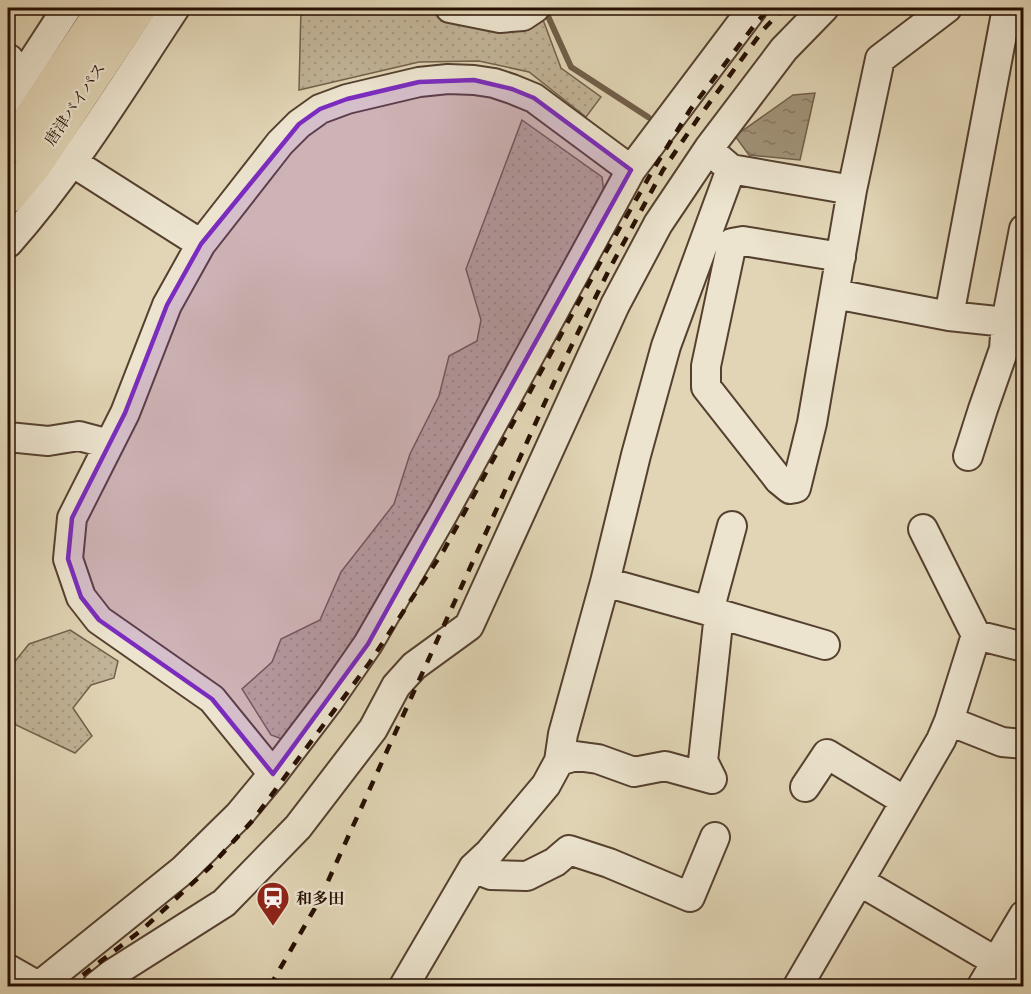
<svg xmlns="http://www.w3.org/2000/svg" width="1031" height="994" viewBox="0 0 1031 994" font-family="'IM FELL Great Primer','Noto Serif JP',serif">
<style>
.green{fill:url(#green-dots);stroke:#74614c;stroke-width:1.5}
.water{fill:url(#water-ripples);stroke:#705e49;stroke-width:1.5}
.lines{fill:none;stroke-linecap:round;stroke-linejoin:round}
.stream{stroke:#705e49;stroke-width:6}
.minor-casing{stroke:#55402f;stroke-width:32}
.highway-casing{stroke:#260f02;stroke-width:36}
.minor{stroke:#ece4cf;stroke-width:28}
.highway{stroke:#e1d5b5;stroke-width:33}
.rail{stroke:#260f02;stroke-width:4.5;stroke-dasharray:10 10;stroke-linecap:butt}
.marked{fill:#7b2cbf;fill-opacity:0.2;stroke:#7b2cbf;stroke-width:4.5;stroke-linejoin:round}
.labels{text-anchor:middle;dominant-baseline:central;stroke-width:4.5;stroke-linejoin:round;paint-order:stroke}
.street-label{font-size:16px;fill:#260f02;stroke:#ece4cf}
.poi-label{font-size:16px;font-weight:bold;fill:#260f02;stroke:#ece4cf;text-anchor:start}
</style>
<defs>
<pattern id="green-dots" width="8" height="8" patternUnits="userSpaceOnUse" patternTransform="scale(1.5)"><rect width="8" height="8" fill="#c1b397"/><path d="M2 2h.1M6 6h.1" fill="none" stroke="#a69980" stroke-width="1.8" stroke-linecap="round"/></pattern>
<pattern id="water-ripples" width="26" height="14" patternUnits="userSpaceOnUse" patternTransform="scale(1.5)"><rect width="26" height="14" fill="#a19278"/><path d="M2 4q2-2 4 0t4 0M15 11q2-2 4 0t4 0" fill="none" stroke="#837660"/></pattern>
</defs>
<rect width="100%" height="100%" fill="#e1d5b5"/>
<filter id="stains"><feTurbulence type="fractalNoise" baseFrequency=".00333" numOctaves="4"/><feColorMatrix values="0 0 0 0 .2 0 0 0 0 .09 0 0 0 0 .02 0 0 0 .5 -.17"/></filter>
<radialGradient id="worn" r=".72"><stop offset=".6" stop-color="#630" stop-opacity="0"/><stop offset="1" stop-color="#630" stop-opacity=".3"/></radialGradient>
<!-- green -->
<path class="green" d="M301,8H406L515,29L542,17L561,68L601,97L586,117L529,72L479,61L419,62L299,90Z
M522,120L602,177L605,202L360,644L285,740L271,735L242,689L272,662L281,639L320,620L341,572L394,504L410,454L439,396L449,356L477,341L481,320L466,269Z
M70,630L118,661L114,678L91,685L73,708L92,736L75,753L16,725L8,714V670L29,644Z"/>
<!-- water -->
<path class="water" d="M815,93L800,160L749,155L735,136L793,95Z"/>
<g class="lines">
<!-- stream -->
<path class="stream" d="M547,14L571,67L648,117"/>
<!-- minor casing -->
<g class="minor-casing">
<path id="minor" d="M450,8L500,18L523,16L535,8
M8,60L9,59
M8,99L67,8
M717,157L731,169L852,190
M72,162L201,244
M8,243C72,171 122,88 175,8
M841,257L743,241L732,243L706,366V387L779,480L790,489L796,488L812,423L852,190L880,59L947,8
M835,294L949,316L1006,322L1024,229
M949,316L1007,8
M8,437L48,441L79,436L109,444
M968,456L983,409L1004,349L1006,322
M923,529L976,635L1024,647
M605,582L709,611L825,645
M709,611L732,526
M949,721L1002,742L1024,744
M559,761L576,756L598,759L634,772L665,766L712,779L703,761L719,614
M273,774L212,699L99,620L81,597L68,559L72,518L125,413L167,305L201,244L280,143L299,124L320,109L347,99L419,82L448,79L474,80L494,83L512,89L534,98L631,170
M805,787L827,754L905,801
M473,868L491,875L527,876L555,862L569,850L609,863L690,897L715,837
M859,881L1024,978
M8,969L38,986
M39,986L183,870L239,815L273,774L330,699L368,644L443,514L631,170L753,8
M97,986L112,974L224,903L298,827L373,729L396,686L414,666L469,626L615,305L658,224L709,148L784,49L824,8
M404,986L473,868L489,853L546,785L559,761L563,734L605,582L636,455L666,346L731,169
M798,986L941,740L949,721L976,635
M982,986L1024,915"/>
</g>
<!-- highway casing -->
<g class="highway-casing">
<path id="highway" d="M8,147L24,128L104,8
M8,197L34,166L139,8"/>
</g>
<!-- minor -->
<use href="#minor" class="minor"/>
<!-- highway -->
<use href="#highway" class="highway"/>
<!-- rail -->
<path class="rail" d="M66,986L84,974L143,929L210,867L253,820L370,662L444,550L607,250L656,165L690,110L756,23L770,8
M270,986L319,901L561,367L610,268L663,170L699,117L764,29L784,8"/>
</g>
<!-- marked area -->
<path class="marked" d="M474,80L512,89L534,98L631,170L368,644L273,774L212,699L99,620L81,597L68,559L72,518L125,413L167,305L201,244L299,124L320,109L347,99L419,82Z"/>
<!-- icons -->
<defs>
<g id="station-pin" transform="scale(1.725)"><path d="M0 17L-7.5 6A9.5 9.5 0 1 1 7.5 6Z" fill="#8f2418" stroke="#ece4cf"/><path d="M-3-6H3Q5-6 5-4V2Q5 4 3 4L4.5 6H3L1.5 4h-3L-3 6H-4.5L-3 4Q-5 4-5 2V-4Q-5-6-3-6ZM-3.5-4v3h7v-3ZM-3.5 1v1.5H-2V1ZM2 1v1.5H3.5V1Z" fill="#fff"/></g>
</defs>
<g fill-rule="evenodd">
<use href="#station-pin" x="273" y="898"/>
</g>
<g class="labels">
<!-- street labels -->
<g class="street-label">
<text transform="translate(75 104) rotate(-56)">唐津バイパス</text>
</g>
<!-- poi labels -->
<g class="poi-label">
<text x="296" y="898">和多田</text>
</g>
</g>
<!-- margin -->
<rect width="1031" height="994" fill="none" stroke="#e1d5b5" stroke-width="30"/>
<rect x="9" y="9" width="1013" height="976" fill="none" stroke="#260f02" stroke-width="3"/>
<rect x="15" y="15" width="1001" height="964" fill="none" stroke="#260f02" stroke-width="1.5"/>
<rect width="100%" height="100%" filter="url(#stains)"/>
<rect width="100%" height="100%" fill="url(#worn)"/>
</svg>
